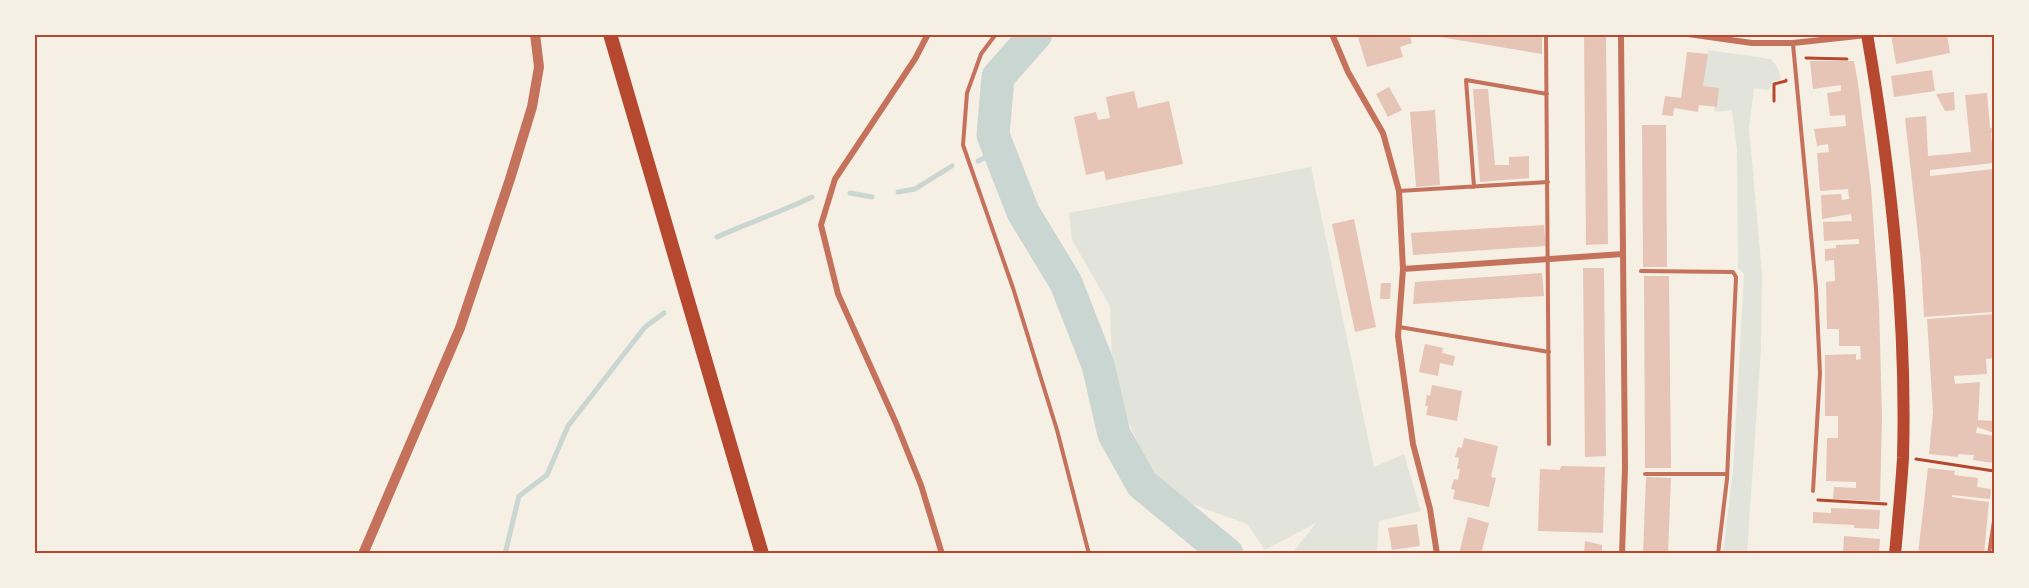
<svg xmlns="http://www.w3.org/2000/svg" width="2029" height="588" viewBox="0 0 2029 588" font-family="'Alegreya Sans',sans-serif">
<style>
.green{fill:#e2e4dc}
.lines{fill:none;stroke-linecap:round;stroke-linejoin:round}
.stream{stroke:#c9d6d2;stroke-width:5}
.river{stroke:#c9d6d2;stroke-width:33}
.building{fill:#e6c5b7}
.path{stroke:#b5482f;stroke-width:3}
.service{stroke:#c5725c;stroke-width:4}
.minor{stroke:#c5725c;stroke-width:6}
.tertiary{stroke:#c5725c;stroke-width:10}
.secondary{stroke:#b5482f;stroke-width:12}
.primary{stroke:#b5482f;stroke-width:14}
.neatline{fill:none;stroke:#b5482f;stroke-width:2}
</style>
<rect width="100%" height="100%" fill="#f6efe4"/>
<!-- green -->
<path class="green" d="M1708,50L1771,59L1778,68L1781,79L1773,81L1769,90L1754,88L1749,128L1762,274L1761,349L1747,553H1723L1733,470L1744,274L1738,268L1737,149L1732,110L1714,112L1719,89L1703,86Z
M1311,167L1374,467L1404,454L1421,511L1379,521L1377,553H1292L1316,523L1265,550L1247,524L1161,493L1124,412L1112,369L1110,306L1072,240L1069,213Z"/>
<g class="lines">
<!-- stream -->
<path class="stream" d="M978,161L1000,151
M898,192L915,189L952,166
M850,193L872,197
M717,237C748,223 781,212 812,197
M505,554L519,496L547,475L568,426L645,327L664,313"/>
<!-- river -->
<path class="river" d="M1036,34L998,77L993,135L1023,212L1066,283L1098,365L1114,434L1142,484L1227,554"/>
</g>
<!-- building -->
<path class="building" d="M1357,34H1409L1412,43L1400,47L1403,57L1367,67Z
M1441,34H1542V54L1440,37Z
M1584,34L1606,37L1608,244L1586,245Z
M1891,34H1920V37L1947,34L1950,53L1896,64Z
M1687,52L1708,54L1703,86L1719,88L1717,107L1699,105L1698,112L1674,108L1673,116L1662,115L1665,96L1681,98Z
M1810,61H1854L1858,83L1871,187L1879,306L1882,417L1880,501L1833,499L1834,487L1856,488V482L1826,481L1827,438H1838V416H1825V355L1856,354V360L1861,359L1860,346H1839V329H1827L1826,282L1835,281L1834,260L1825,261V249L1836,248V245L1859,244V239L1824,241L1823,222L1852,221L1851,214L1822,219L1821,195L1841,194L1842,200L1849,199L1848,189L1820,191L1817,153L1829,152L1828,144L1817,146L1814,129L1846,126L1845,115L1830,116L1827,93L1841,91V85L1813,89Z
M1932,70L1935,91L1894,97L1891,76Z
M1389,87L1402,110L1388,117L1376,94Z
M1473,89H1488L1495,165H1509V157L1529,156V178L1480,182Z
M1134,91L1138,108L1169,101L1183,164L1106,180L1104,171L1086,175L1074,117L1096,112L1098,120L1110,118L1106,97Z
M1954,92L1955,110L1945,111L1936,94Z
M1987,93L1990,128H1994V133H1991L1994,163L1930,170V176L1994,169V312L1924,317L1921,262L1905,118L1926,116L1928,156L1971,152L1965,95Z
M1435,110L1440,185L1416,187L1410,112Z
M1642,125H1666L1667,267H1643Z
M1354,219L1376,327L1355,332L1332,224Z
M1544,225L1546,246L1413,255L1411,233Z
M1583,268H1604L1606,456L1585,457Z
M1542,273L1544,296L1413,304L1415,282Z
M1644,276H1669L1671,468H1645Z
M1381,283H1391L1390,299H1380Z
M1994,314V358L1986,359L1987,374L1954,376L1955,384L1980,382L1978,420L1994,421V433L1977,427L1976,433L1994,436V463L1973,460L1974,455L1958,454V457L1929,454L1933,412L1927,319Z
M1425,344L1443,348L1442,353L1455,356L1453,366L1440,363L1438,376L1419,372Z
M1432,385L1462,391L1457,421L1426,415L1428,406H1425L1427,395L1430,396Z
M1464,438L1498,446L1491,477L1496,478L1489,507L1453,499L1455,490L1451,489L1454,479L1458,480L1460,469H1457L1459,458L1455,457L1458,447L1462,448Z
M1561,466L1605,467L1603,533L1538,531L1540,469L1560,470Z
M1928,468L1955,471L1954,475L1978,478L1977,487L1991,489L1990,499L1952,495V497L1989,502L1984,554H1918Z
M1646,477L1671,478L1668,554H1643Z
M1831,508L1880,510L1879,529L1854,528V525L1813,523V512L1831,513Z
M1468,517L1489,523L1481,554H1459Z
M1417,524L1420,546L1392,550L1388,528Z
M1844,536L1880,539L1879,554H1843Z
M1585,541L1602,545V554H1584Z"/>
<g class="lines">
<!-- path -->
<path class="path" d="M1806,58L1847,59
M1774,101V84L1786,81V80
M1916,459L1994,471
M1818,500L1886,504"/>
<!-- service -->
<path class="service" d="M996,34L981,54L967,93L963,145L1013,288L1057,430L1089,554
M1546,34L1549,444
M1793,44L1816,288L1820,373L1813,491
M1474,187L1466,80L1547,94
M1399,191L1548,182
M1641,271L1733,272L1736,277L1727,479L1718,554
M1399,327L1549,352
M1645,474H1727
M1989,554L1994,521"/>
<!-- minor -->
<path class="minor" d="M928,34L915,59L835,179L821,225L838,294L896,423L921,485L942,554
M1332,34L1348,72L1383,133L1399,191L1403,269L1398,336L1413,444L1430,509L1437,554
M1621,34L1625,468L1622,554
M1688,34L1752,43H1793L1867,35
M1403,269L1623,254"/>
<!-- tertiary -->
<path class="tertiary" d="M363,554L460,328L510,179L532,107L539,67L535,34"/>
<!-- secondary -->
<path class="secondary" d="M1867,34C1891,173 1907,316 1903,458C1901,490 1898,522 1895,554"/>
<!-- primary -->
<path class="primary" d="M610,34L762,554"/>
</g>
<!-- border -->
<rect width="2029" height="588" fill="none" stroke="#f6efe4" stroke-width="72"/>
<rect x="36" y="36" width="1957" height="516" class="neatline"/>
</svg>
